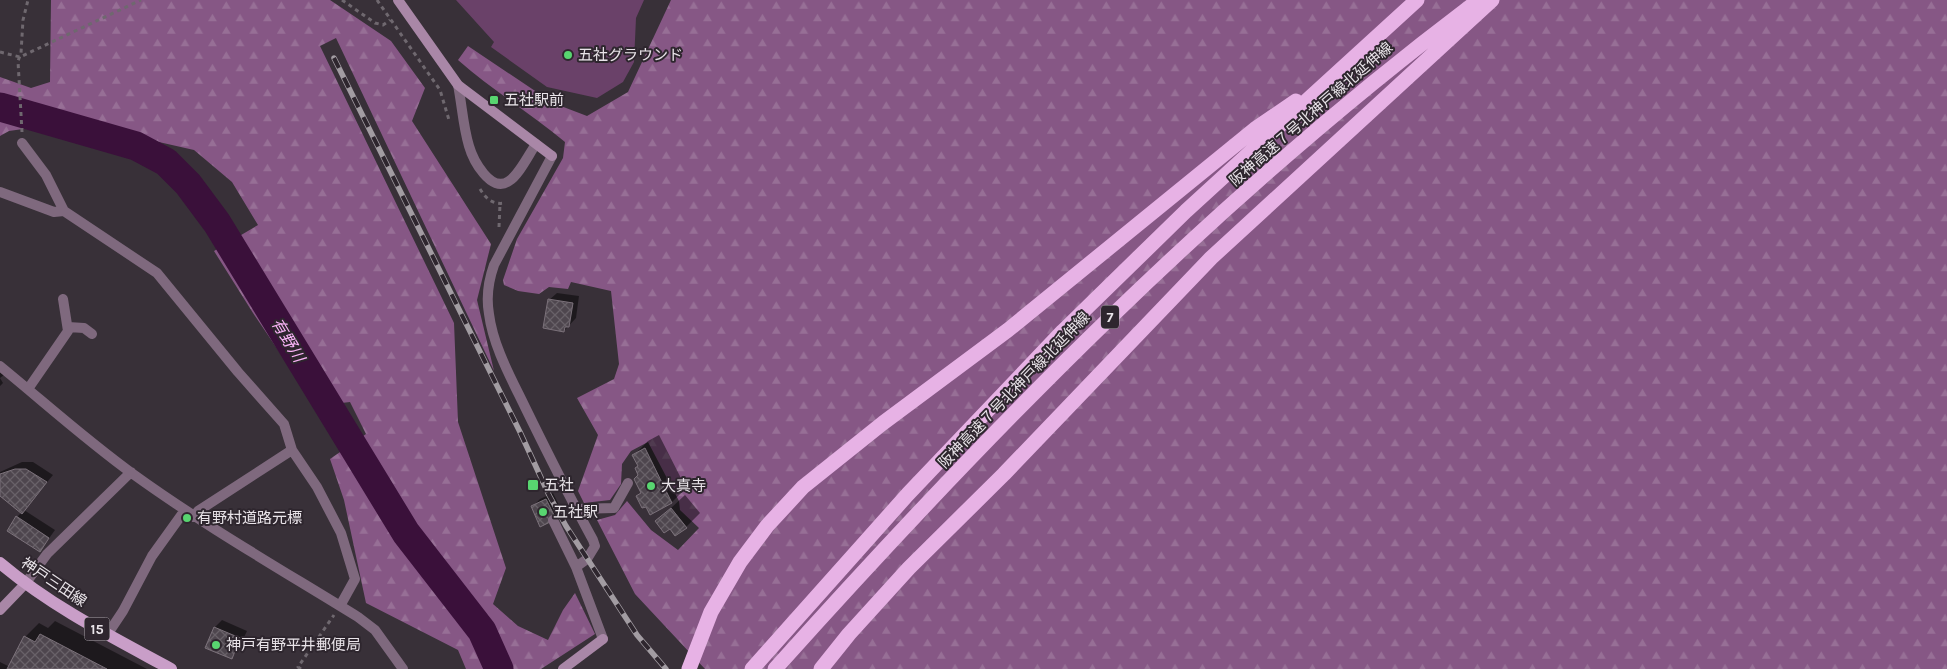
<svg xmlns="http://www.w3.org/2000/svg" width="1947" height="669" viewBox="0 0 1947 669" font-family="Karla,'Noto Sans JP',sans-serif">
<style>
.forest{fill:url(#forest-firs)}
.garden{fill:#6a4169}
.shadow{fill:#0007}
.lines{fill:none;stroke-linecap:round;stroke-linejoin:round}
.river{stroke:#3a103a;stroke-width:29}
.building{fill:url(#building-cross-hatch);stroke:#7b717a}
.path{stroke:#6f686f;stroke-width:3;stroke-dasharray:4 4;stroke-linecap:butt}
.street{stroke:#7f697e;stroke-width:10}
.secondary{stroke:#a987a7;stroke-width:10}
.primary{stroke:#c99ec8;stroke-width:12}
.highway{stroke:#e7b2e5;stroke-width:15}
.rail-casing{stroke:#a29ca2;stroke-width:5.5}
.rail{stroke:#2e262e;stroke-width:4;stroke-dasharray:11;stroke-linecap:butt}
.poi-dot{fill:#58d570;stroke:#2e262e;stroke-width:2}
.labels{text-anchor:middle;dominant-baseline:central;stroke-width:4;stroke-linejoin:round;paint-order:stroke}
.shield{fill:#2e262e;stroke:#b1abb1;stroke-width:1}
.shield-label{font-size:14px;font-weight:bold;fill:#e9e4e9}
.poi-label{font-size:15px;fill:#e9e4e9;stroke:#2e262e;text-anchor:start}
.street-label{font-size:15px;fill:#e9e4e9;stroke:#2e262e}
.water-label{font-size:16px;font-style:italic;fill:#fab4f8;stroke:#2e262e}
</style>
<defs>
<pattern id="forest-firs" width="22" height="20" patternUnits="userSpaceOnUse" patternTransform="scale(1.25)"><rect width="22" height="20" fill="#865785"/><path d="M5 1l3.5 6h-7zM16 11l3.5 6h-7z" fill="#976f96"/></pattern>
<pattern id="building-cross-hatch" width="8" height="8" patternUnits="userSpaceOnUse" patternTransform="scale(1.25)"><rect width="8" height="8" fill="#4e464e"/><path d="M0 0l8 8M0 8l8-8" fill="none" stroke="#686168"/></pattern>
</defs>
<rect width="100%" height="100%" fill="#383038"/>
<!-- forest -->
<path class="forest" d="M51,0H330L391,41L425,88L412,121L491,244L477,300L494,371L336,38L320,46L454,323L458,422L506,568L493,604L518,626L548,640L563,610L575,593L595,634L541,669H466L458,650L366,603L344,500L330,459L366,434L350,402L316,406L253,313L214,251L258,225L232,182L194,150L128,135L91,143L37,127L9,131L0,136V77L31,88L50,82Z
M671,0H1947V669H705L635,594L597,520L615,515L627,501L651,530L678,550L699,528L680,510L679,501L648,442L631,451L622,464L621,484L610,500L584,503L578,491L598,435L577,398L614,379L619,364L611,291L571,282L568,289L549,287L539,294L518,291L504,285L503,280L517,239L563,158L565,142C530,113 492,90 458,60L468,46L553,103L587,116L628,92Z"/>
<!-- garden -->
<path class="garden" d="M456,0H644L636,18L634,62L623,82L597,98L547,87L491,47L494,42Z"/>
<!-- shadow -->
<path class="shadow" d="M557,293L579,296L576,318L564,331L549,300Z
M0,370L4,375L0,378L3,383L0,386Z
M659,435L686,488L672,502L650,513L647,505L638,496L642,492L639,465L634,455L648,441Z
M22,462H33L53,475L24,510L55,530L40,551L17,517L22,512L0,495V472Z
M553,493L562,511L555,518L533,506L540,499Z
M685,495L700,513L686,527L670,528L657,521Z
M222,620L247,631L238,650L231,657L207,647L215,627Z
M55,621L147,669H0V662L10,667L25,637L39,623L48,628Z"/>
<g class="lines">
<!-- river -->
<path class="river" d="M0,107L136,146L166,162L188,184L217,223L406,533L482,631L499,669"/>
</g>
<!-- building -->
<path class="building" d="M548,299L573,303L569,327H565L564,332L543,328Z
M645,448L672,503L650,515L646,507L642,508L636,496L641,493L634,479L638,475L635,468L638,466L632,455Z
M15,469H26L47,482L22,514L0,496V474Z
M546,499L556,519L540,527L531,506Z
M671,508L687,528L675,536L670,529L664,533L655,521Z
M16,516L49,538L40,552L7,531Z
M214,627L240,638L232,659L205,648Z
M40,634L107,669H7L24,636L35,642Z"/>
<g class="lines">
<!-- path -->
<path class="path" d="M342,0L375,23L383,25L390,20
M377,0L440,90L449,120
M0,52L20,57L141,0
M22,132L18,61L21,53L23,20L28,0
M480,189C486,199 493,205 505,203
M499,227L500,204
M301,669L298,667L334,615"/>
<!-- street -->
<path class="street" d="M458,85C462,105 463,126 469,146C473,160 491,194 509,181C519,175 529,154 536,144
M22,143L46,175L64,211L157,273L238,372L284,424L292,450L317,487L341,533L355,579L340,606
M552,156L494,265C488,282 486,297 489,314C493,346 511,378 525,407C547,452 569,496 593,540L595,546L587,559L576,567L603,639
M0,192L54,212L64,211
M68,327L84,328L92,334
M0,366C44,402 86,440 133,474C205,526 282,570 358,617L375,630L403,669
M28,389L68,331L63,299
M576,509L614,508L628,483
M194,517L198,511L292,450
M553,520L576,567
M25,584L47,554L131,472
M107,635L123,611L152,556L185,510"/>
<!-- secondary -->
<path class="secondary" d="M398,0L458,85L552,156
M0,610L25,584
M563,669L603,639"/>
<!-- primary -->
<path class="primary" d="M0,563C52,607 112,637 171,669"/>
<!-- highway -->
<path class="highway" d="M689,669L711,612L740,562L767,526L803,487L883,423L1008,330L1255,129L1296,101
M752,669L908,494L1063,331L1186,211L1417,0
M775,669C991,428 1219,195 1479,0
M821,669L849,634L909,568L1004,474L1211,258L1492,0"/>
<!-- rail casing -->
<g class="rail-casing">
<path id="rail" d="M334,58L520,432L549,495L566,526L637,635L666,669"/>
</g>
<!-- rail -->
<use href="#rail" class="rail"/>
</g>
<!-- markers -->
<g class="poi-dot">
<circle cx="568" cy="55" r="5"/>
<rect x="489" y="95" width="10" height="10" rx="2.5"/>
<rect x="527" y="479" width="12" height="12" rx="2.5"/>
<circle cx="651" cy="486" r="5"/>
<circle cx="543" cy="512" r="5"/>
<circle cx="187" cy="518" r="5"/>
<circle cx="216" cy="645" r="5"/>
</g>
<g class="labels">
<!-- shield labels -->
<g class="shield">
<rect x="1101" y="305.5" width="18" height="23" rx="4"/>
<rect x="84.5" y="617.5" width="25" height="23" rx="4"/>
</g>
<g class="shield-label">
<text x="1110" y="317">7</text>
<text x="97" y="629">15</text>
</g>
<!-- poi labels -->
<g class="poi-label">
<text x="578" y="55">五社グラウンド</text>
<text x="504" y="100">五社駅前</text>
<text x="544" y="485">五社</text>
<text x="661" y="486">大真寺</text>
<text x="553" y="512">五社駅</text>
<text x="197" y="518">有野村道路元標</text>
<text x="226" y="645">神戸有野平井郵便局</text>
</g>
<!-- street labels -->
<g class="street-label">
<text transform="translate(1311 114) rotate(-41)">阪神高速７号北神戸線北延伸線</text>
<text transform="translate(1014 390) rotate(-46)">阪神高速７号北神戸線北延伸線</text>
<text transform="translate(54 582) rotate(34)">神戸三田線</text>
</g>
<!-- water labels -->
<g class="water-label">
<text transform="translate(288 340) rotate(59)">有野川</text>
</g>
</g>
</svg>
